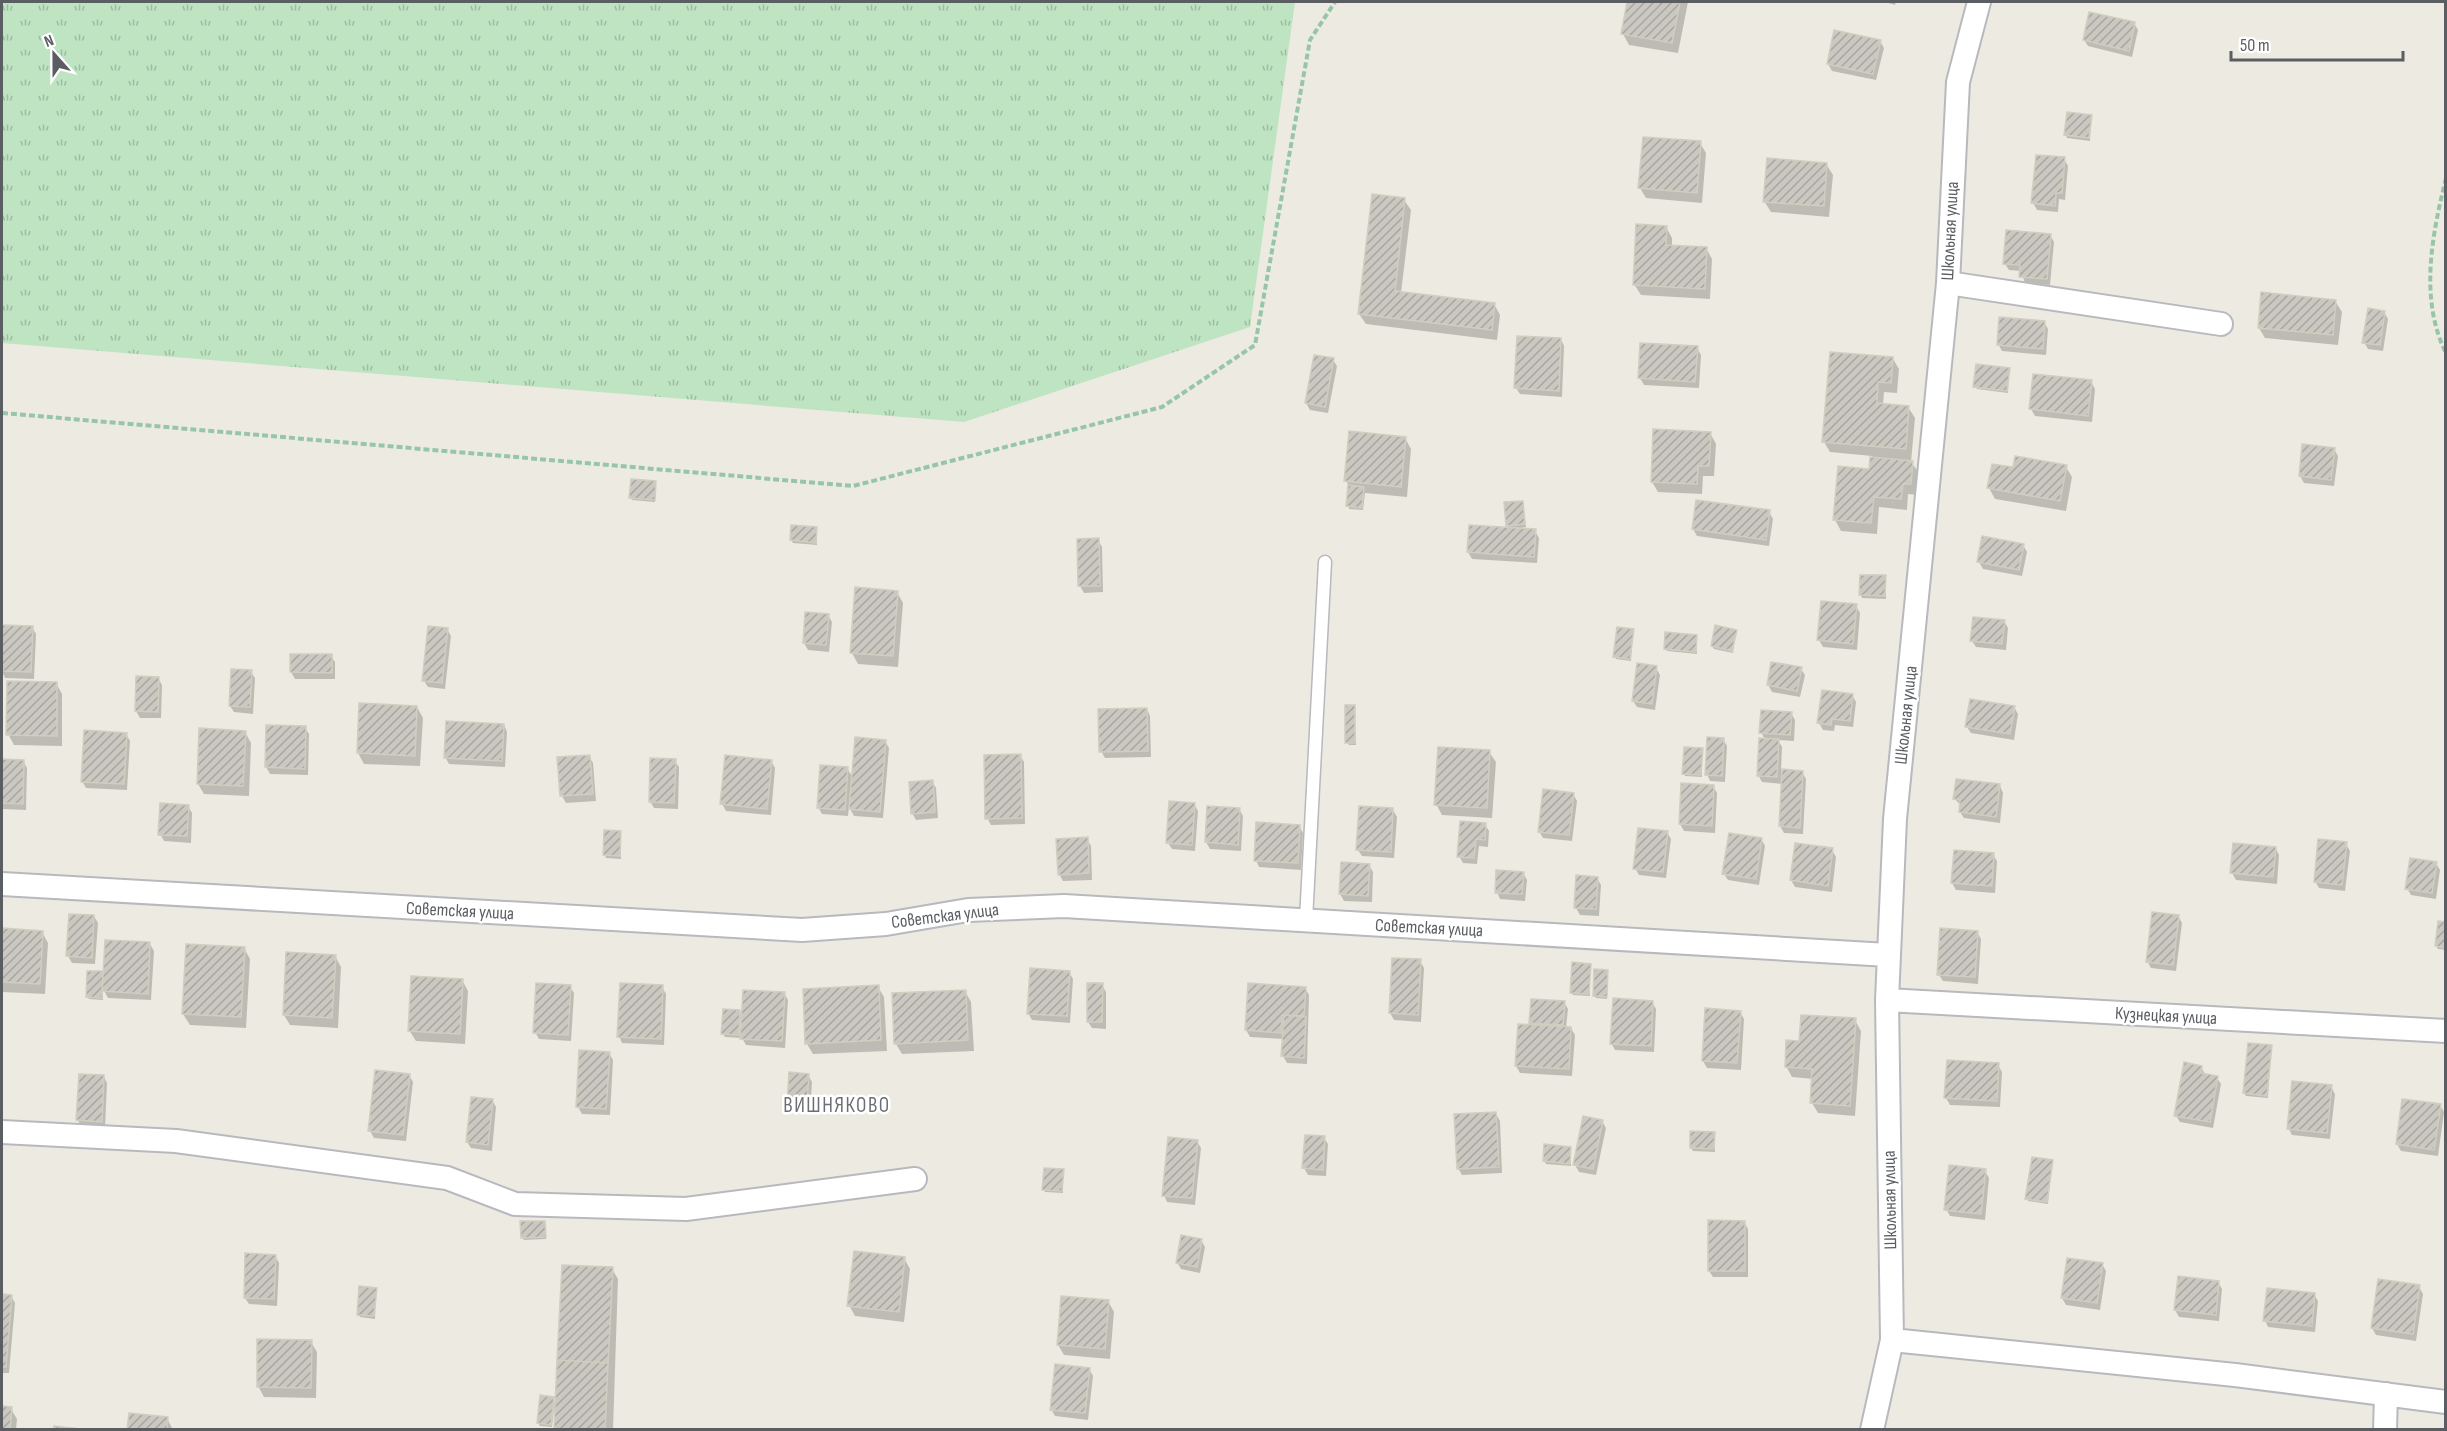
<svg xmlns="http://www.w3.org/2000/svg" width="2447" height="1431" viewBox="0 0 2447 1431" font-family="'Sofia Sans Condensed',sans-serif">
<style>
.grass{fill:url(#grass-tufts)}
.shadow{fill:#0003}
.building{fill:url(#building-hatch);stroke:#d1cec0;stroke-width:1.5}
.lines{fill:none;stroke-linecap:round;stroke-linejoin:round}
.lane-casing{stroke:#b7b9be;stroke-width:15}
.street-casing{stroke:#b7b9be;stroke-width:26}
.path{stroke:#97c5a9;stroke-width:4;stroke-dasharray:6 3;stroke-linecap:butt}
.lane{stroke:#fff;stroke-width:12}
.street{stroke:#fff;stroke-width:22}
.labels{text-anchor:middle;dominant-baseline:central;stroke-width:5;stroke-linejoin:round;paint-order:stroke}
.street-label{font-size:18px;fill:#5a5d62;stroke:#fff}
.quarter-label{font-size:21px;letter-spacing:1.5px;fill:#6b6f74;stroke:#fff}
</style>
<defs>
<pattern id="grass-tufts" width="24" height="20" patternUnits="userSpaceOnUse" patternTransform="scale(1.5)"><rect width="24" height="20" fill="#bee4c2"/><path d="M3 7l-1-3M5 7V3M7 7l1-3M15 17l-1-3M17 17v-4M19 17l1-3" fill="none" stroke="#9dbca1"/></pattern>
<pattern id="building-hatch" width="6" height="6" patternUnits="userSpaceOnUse" patternTransform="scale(1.5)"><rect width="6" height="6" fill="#cac8c1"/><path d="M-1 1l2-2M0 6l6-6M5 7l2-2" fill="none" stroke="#a7a6a0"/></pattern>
</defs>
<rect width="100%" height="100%" fill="#edebe1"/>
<!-- grass -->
<path class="grass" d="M2,2H1295L1250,327L964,422L2,343Z"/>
<!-- shadow -->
<path class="shadow" d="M1629,2H1688L1678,53L1629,45L1623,34Z
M1885,2H1896L1895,5Z
M2134,23L2138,30L2132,57L2088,46L2084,40Z
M1880,41L1884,48L1876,80L1832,71L1828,64Z
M2091,116L2090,141L2067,138L2066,135Z
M1700,143L1706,153L1702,203L1646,198L1640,188Z
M2064,159L2068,166L2065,200L2059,199L2058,212L2037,210L2033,203Z
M1826,164L1833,175L1829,217L1771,212L1764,201Z
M1404,200L1411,210L1401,293L1494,304L1500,315L1497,340L1366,324L1359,314Z
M1666,227L1672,238V246L1706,248L1712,259L1710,299L1641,295L1634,284Z
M2050,235L2054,242L2050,285L2025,283L2021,271L2009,270L2005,264Z
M2335,301L2342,312L2338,345L2265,338L2259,328Z
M2384,312L2388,319L2383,351L2368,349L2364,342Z
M2044,322L2048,329L2046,355L2002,351L1998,344Z
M1561,339L1564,346L1562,397L1520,394L1516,388Z
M1697,348L1701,355L1699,388L1644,385L1640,378Z
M1893,359L1899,369L1897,393L1884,392L1883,405L1908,407L1915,418L1911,462L1919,473L1917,495L1908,494L1907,510L1879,507L1877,534L1841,531L1835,520L1871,471L1872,456L1830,452L1824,442Z
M1333,360L1337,366L1328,413L1310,410L1306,403Z
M2009,369L2008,393L1977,389L1975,386Z
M2091,382L2095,389L2092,422L2035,416L2031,409Z
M1710,433L1716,444L1714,476H1703L1702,494L1658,492L1652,482Z
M1405,438L1411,449L1407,497L1365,493L1363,510L1349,509V486L1346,481Z
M2334,449L2338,456L2334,486L2304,483L2300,476Z
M2066,467L2072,477L2066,511L1995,499L1989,488L2014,469Z
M655,483V502L632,500L631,498Z
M1523,502L1526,527L1515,529L1535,531L1539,538L1537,563L1472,559L1468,552L1509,529L1507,525Z
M1769,512L1773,519L1769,546L1697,536L1693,529Z
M816,529L817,545L793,543L791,540Z
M1079,540H1098L1102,547L1103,592L1084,593L1080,586Z
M2023,545L2027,552L2022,576L1983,569L1979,562Z
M1885,577L1886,599L1862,598L1861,595Z
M897,592L903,603L898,667L858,664L852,653Z
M1856,606L1860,613L1857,650L1823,647L1819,640Z
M828,615L832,622L829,652L808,650L804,643Z
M2004,621L2008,628L2006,650L1976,647L1972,641Z
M3,626L32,627L36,634L34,679L5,678L2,671Z
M447,629L451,636L445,689L428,687L424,681Z
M1633,630L1631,661L1616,659L1615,656Z
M1736,631L1733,653L1714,649L1712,646Z
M1696,637L1697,654L1667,651L1665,648Z
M331,656L335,662V679H295L291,672Z
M1656,668L1660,675L1655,710L1637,707L1633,701Z
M1801,669L1805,675L1800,697L1772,692L1768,685Z
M251,672L255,678L253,714L234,712L230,706Z
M158,678L162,685L161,718H140L136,711Z
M56,683L62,694V746L14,745L8,734Z
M1852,695L1856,702L1853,727L1835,725L1834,731L1823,730L1819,723Z
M1354,706L1356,745H1349L1347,742Z
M417,707L423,718L420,766L364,764L358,753Z
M2014,707L2018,714L2014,740L1971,733L1967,727Z
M1147,709L1150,716L1151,757L1105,758L1101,751Z
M1791,713L1795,720L1794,741L1778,740L1782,747L1781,771L1802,772L1806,779L1803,834L1784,833L1780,826L1783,784L1762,782L1758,775L1765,740L1761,732Z
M504,725L507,732L505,767L449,764L445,757Z
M305,728L309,734L308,775L270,774L266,767Z
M245,732L251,743L249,796L204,794L198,784Z
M126,734L130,741L127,790L86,788L82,781Z
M1723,739L1727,746L1725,782L1710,781L1707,774Z
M885,741L889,748L883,818L854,816L849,807L848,816L822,814L818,807L847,768L853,778Z
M1702,750V777L1685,776L1684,773Z
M1489,752L1496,762L1492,818L1442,815L1436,804Z
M1020,755L1024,762L1025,824L991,825L987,818Z
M589,756L593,763L596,801L566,803L562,796L559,758Z
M2,760L23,761L27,768L26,810L2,809Z
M675,761L679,767L678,809L654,808L650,801Z
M771,761L775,768L771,815L726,811L722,804Z
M932,781L936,788L938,818L916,820L912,813Z
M1713,786L1717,793L1715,833L1684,831L1680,824Z
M2000,786L2003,793L2000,823L1964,818L1960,812L1961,806L1955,799Z
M1573,794L1577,801L1572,841L1543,838L1539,831Z
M1194,804L1198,811L1195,851L1172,849L1168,843Z
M188,806L192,813L191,843L164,841L160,834Z
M1239,809L1243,816L1241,851L1210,849L1206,842Z
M1393,810L1397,817L1394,858L1362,856L1358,850Z
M1485,825L1489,831L1488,847L1479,846L1477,864L1463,863L1459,856Z
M1299,826L1303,833L1301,870L1259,867L1256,860Z
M620,832L621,859L606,858L605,855Z
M1667,832L1671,839L1666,878L1639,875L1635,868Z
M1087,839L1091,846L1092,880L1063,881L1059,874Z
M1761,839L1765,846L1759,885L1728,880L1724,874Z
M2346,844L2350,851L2345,891L2319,888L2315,881Z
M2276,849L2279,855L2277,884L2236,880L2232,873Z
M1832,850L1836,857L1832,892L1795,887L1791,880Z
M1993,855L1997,861L1995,893L1956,890L1952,883Z
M2436,863L2440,870L2436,899L2411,895L2407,888Z
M1369,865L1373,872L1372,902L1344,901L1340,894Z
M1523,873L1527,880L1525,901L1500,899L1497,892Z
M1597,878L1601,885L1599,916L1580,915L1576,908Z
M94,916L98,923L95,964L72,963L68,956Z
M2178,916L2182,923L2176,971L2151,968L2147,961Z
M2446,924V950L2438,949L2436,946Z
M2,930L42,932L48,943L45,994L2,992Z
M1977,932L1981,939L1978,984L1943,981L1939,975Z
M150,944L154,951L151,1000L108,998L103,989V1000L89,999L87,996L102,973L105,977Z
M244,948L250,959L246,1028L190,1025L183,1014Z
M335,956L341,967L338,1028L290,1025L284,1015Z
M1420,961L1424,968L1421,1022L1394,1020L1390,1013Z
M1590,965V996L1573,995L1571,992Z
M1069,972L1073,979L1070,1023L1032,1020L1028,1013Z
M1607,972V999L1596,998L1594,995Z
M462,980L468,991L465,1044L416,1041L409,1030Z
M1102,985L1106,992V1029L1092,1028L1088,1022Z
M570,987L574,993L571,1041L539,1039L535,1032Z
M662,987L666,994L664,1045L622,1043L619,1036Z
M878,987L884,997L887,1051L813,1054L807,1044Z
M1305,988L1309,995L1307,1064L1287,1063L1283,1056L1284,1039L1250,1037L1246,1030Z
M965,991L971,1002L974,1051L902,1054L896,1044Z
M784,993L788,1000L785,1048L746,1045L742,1038L725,1037L723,1034L739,1011L743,1018Z
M1564,1002L1568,1009L1566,1028H1571L1575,1035L1572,1076L1520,1073L1516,1066L1533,1026L1531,1023Z
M1652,1002L1656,1009L1654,1052L1615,1050L1611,1043Z
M1740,1012L1744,1019L1741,1070L1707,1068L1703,1061Z
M1855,1020L1861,1031L1855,1116L1818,1113L1812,1103L1813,1079L1792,1077L1786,1066L1801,1043Z
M2271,1047L2268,1098L2246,1096L2244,1093Z
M609,1053L613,1060L610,1115L582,1114L578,1107Z
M1998,1065L2002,1072L2000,1107L1950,1105L1946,1098Z
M2201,1067L2205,1074L2217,1078L2221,1084L2213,1128L2180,1122L2176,1116Z
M80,1075L104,1077L107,1083L105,1128L81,1127L78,1120Z
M409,1075L413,1082L406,1141L374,1138L370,1131Z
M808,1075L812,1082L810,1112L792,1110L788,1104Z
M2331,1087L2335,1094L2330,1139L2292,1135L2289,1129Z
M492,1100L496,1107L492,1151L471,1148L467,1142Z
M2440,1105L2444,1112L2438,1156L2401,1151L2397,1144Z
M1496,1114L1500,1121L1502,1173L1462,1175L1458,1168Z
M1602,1121L1606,1128L1596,1175L1579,1172L1575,1165Z
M1714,1134L1715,1152L1693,1151L1691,1148Z
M1324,1138L1328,1144L1326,1176L1308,1175L1304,1168Z
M1197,1141L1201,1148L1195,1205L1167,1202L1164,1195Z
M1570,1148L1571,1166L1546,1164L1544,1161Z
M2052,1161L2048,1204L2028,1201L2027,1198Z
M1063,1171V1193L1045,1192L1044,1189Z
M1985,1171L1989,1178L1985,1220L1950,1216L1946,1209Z
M545,1222L546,1239L524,1240L522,1237Z
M1744,1222L1748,1229V1277H1713L1709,1271Z
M1201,1240L1205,1247L1200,1273L1181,1269L1177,1262Z
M275,1256L279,1263L277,1306L249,1304L245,1298Z
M904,1258L910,1269L904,1322L855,1316L849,1305Z
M2102,1264L2106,1271L2100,1310L2066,1305L2062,1298Z
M612,1269L618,1279L613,1430H555L556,1409L554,1408L552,1427L540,1426L538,1423L553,1398L556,1404Z
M2218,1282L2222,1289L2219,1321L2179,1317L2175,1310Z
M2419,1287L2423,1294L2416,1341L2376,1335L2372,1328Z
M376,1289L375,1319L360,1317L358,1314Z
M2314,1294L2318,1301L2315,1332L2268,1327L2265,1320Z
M2,1296H11L15,1303L9,1373H2Z
M1108,1301L1114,1312L1110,1359L1064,1355L1058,1345Z
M311,1342L317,1352L316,1398L264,1397L258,1386Z
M1089,1369L1093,1376L1088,1420L1055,1416L1051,1409Z
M2,1408L11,1409L17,1419L16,1430H2Z
M167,1418L173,1430H129Z"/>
<!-- building -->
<path class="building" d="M1627,2H1680L1672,43L1621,34Z
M2089,12L2135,22L2129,51L2083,40Z
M1834,30L1881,40L1873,74L1827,64Z
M2067,112L2092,115L2089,138L2064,135Z
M1643,137L1701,141L1697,193L1638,188Z
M2036,155L2065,157L2062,193H2056L2055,206L2031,203Z
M1767,158L1827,163L1824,206L1763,202Z
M1372,194L1405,198L1395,291L1495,303L1492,330L1358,314Z
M1636,224L1667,226L1666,245L1707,247L1705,289L1633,285Z
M2006,230L2051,234L2047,279L2019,277L2020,265L2003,264Z
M2261,292L2336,300L2333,335L2258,328Z
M2368,308L2385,311L2380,345L2362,343Z
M1999,317L2045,321L2043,349L1997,345Z
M1517,336L1561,338L1559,391L1514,388Z
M1640,343L1698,346L1695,382L1638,378Z
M1830,352L1893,357L1891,383L1878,382L1877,403L1909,406L1906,449L1822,442Z
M1314,355L1334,358L1325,407L1305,403Z
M1976,364L2010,368L2007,391L1973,387Z
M2033,374L2092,380L2088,416L2029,409Z
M1653,429L1711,432L1709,466H1698L1697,484L1651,482Z
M1349,431L1406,437L1401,487L1344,481Z
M2302,444L2335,448L2331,480L2299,476Z
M2015,456L2067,465L2060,501L1987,488L1992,464L2013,467Z
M1870,457L1913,461L1911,484H1903L1901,499L1874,497L1871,523L1833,520L1838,466L1869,469Z
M631,479L656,481L655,500L629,498Z
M1348,485L1364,487L1362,508L1346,506Z
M1696,500L1770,510L1766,540L1692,529Z
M1523,501L1525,524L1506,526L1504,502Z
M791,525L817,527L816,543L790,540Z
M1469,525L1536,529L1534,557L1467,552Z
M1982,536L2024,544L2019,570L1977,562Z
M1099,538L1100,586H1078L1077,539Z
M1860,575H1886L1885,596L1859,595Z
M855,587L898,591L893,656L850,653Z
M1821,601L1857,604L1853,644L1817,640Z
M805,612L829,614L826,645L803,643Z
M1973,617L2005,620L2002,644L1970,641Z
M2,625L33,626L31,672L2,671Z
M1715,625L1737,630L1732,651L1711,646Z
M428,626L448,628L442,683L422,681Z
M1617,627L1634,629L1630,659L1613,657Z
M1665,632L1697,635L1696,652L1664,649Z
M290,654H332V673L290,672Z
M1771,662L1802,667L1797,691L1767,685Z
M1637,663L1657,666L1652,704L1632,701Z
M231,669L252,670L250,707L229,706Z
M136,676L159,677L158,712L135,711Z
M7,681L57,682V736L6,735Z
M1822,690L1853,694L1850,721L1832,719L1831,725L1817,723Z
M1970,699L2015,706L2010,734L1965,727Z
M359,703L417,706L415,756L357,753Z
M1345,705H1355V743H1345Z
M1147,708L1148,751L1099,752L1098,709Z
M1761,710L1792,712L1790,735L1759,733Z
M446,721L504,724L502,761L444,758Z
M266,725L306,726L305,769L265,767Z
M199,728L246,731L243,786L197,784Z
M84,730L127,733L124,784L81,782Z
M855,737L886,740L880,812L849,809Z
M1707,737L1724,738L1722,776L1705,775Z
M1759,738L1779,739L1777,777L1757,776Z
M1438,747L1490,750L1487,808L1434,805Z
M1684,747L1703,748L1701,775L1682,774Z
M1021,754L1022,818L985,819L984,755Z
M590,755L593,794L560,796L557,757Z
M725,755L772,760L767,809L720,804Z
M650,758L676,759L674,803L649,802Z
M2,759L24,760L23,804L2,803Z
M820,765L848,767L845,810L817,808Z
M1782,769L1803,771L1800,828L1779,826Z
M1956,779L2000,784L1996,817L1959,812L1960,800L1953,799Z
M933,780L935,812L911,814L909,782Z
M1681,783L1714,785L1712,826L1679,824Z
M1543,789L1574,793L1569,835L1538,832Z
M1169,801L1195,803L1192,845L1166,843Z
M160,803L189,805L187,836L158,835Z
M1207,806L1240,808L1238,845L1205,842Z
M1359,806L1393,808L1391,852L1356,850Z
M1460,821L1486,823L1485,840L1476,839L1474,858L1457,857Z
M1256,822L1300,825L1298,863L1254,861Z
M1638,828L1668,831L1663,872L1633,869Z
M604,830L621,831L620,856L603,855Z
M1729,833L1762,838L1756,879L1722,874Z
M1088,837L1089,873L1058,875L1056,839Z
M2318,839L2347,842L2342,885L2314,882Z
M1795,843L1833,848L1828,886L1790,880Z
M2233,843L2276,847L2273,877L2230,873Z
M1954,850L1994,853L1992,886L1951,883Z
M2410,858L2437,862L2432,893L2405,889Z
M1341,862L1370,864L1368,896L1339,894Z
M1496,870L1524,872L1522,894L1495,893Z
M1576,875L1598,877L1596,909L1574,908Z
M2152,912L2179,915L2173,965L2146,962Z
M69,914L94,915L92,958L66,956Z
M2438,921L2446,922V948L2435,946Z
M2,928L43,931L40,984L2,982Z
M1940,928L1978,931L1975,977L1937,975Z
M105,940L150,942L148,994L102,991Z
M186,944L245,947L241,1017L182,1014Z
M286,952L336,955L332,1018L283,1015Z
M1392,958L1421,959L1418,1015L1389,1013Z
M1572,962L1591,964L1589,994L1570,993Z
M1030,968L1070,971L1067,1016L1027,1014Z
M1594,969L1608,970L1607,997L1593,996Z
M87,971H103L102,998L86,997Z
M411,976L463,979L460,1034L408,1031Z
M536,983L571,985L568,1035L533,1033Z
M620,983L663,985L661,1039L617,1037Z
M1087,983H1103L1102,1022H1087Z
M1248,983L1306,987L1304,1016L1282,1015L1281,1033L1245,1030Z
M879,985L881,1040L805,1044L803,989Z
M743,990L785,992L782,1041L740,1039Z
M966,990L968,1040L894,1044L892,993Z
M1613,998L1653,1001L1651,1046L1610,1044Z
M1531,999L1565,1001L1563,1025L1529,1023Z
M1705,1008L1741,1011L1737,1063L1702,1061Z
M723,1009L740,1010L739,1035L721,1034Z
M1284,1015L1306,1017L1304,1058L1281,1056Z
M1801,1015L1856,1018L1850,1106L1810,1103L1812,1069L1785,1067L1786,1040L1799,1041Z
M1518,1024L1571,1027L1569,1069L1515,1066Z
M2248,1043L2272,1045L2267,1096L2243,1093Z
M579,1050L610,1052L606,1109L576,1107Z
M1947,1060L1999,1063L1997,1101L1944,1098Z
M2184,1062L2202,1066L2201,1073L2218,1076L2210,1122L2174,1116Z
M375,1070L410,1074L403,1135L368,1131Z
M789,1072L809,1074L807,1105L787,1104Z
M79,1074L104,1075L102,1122L76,1120Z
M2292,1081L2332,1085L2327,1133L2287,1129Z
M471,1097L493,1099L488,1145L466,1142Z
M2402,1099L2441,1104L2434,1150L2396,1144Z
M1496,1112L1499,1167L1457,1169L1454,1114Z
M1583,1116L1603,1120L1593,1169L1573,1165Z
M1690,1131L1715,1132L1714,1149L1690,1148Z
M1305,1135L1325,1136L1323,1170L1302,1168Z
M1168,1137L1198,1140L1192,1198L1162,1196Z
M1544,1144L1571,1147L1570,1164L1543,1161Z
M2032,1157L2053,1160L2047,1202L2025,1199Z
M1949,1165L1986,1169L1981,1214L1944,1210Z
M1044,1168L1064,1169L1062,1191L1042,1190Z
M1708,1220L1745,1221V1271H1708Z
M520,1221H545L546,1237L521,1238Z
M1181,1235L1202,1239L1197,1267L1176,1263Z
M854,1251L905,1257L899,1312L847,1306Z
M245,1253L276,1255L274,1299L244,1298Z
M2067,1258L2103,1263L2097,1303L2061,1298Z
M562,1265L613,1267L608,1363L557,1360Z
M2178,1276L2219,1281L2216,1315L2174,1310Z
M2378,1279L2420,1285L2413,1334L2371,1328Z
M359,1286L377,1288L374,1316L357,1315Z
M2267,1288L2315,1293L2312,1326L2263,1321Z
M2,1294L12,1295L6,1367H2Z
M1061,1296L1109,1300L1105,1349L1057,1345Z
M257,1339L312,1340L311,1388L257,1387Z
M557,1360L608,1363L605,1430H554Z
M1055,1364L1090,1368L1085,1413L1050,1410Z
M540,1395L554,1397L551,1425L537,1423Z
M2,1406L12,1407L10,1430H2Z
M129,1413L168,1417L167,1430H127Z
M54,1426L90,1430H53Z"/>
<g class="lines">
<!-- lane casing -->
<g class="lane-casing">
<path id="lane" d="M1306,920L1325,562"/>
</g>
<!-- street casing -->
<g class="street-casing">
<path id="street" d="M1948,283L2221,324
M2,884L802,930L886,924L968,910L1064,906L1888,955
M1887,1000L2446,1031
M2,1132L176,1141L447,1178L515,1204L686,1209L915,1179
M1892,1340L2235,1375L2446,1402
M1872,1430L1892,1340L1887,1000L1895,819L1948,283L1958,82L1979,2
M2385,1430L2386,1394"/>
</g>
<!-- path -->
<path class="path" d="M2446,178C2432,235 2419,299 2446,353
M2,413L853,486L1162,407L1255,345L1310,40L1335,2"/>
<!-- lane -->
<use href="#lane" class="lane"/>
<!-- street -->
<use href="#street" class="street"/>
</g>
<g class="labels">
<!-- street labels -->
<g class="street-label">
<text transform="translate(1950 231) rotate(-87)">Школьная улица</text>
<text transform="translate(1906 715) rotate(-84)">Школьная улица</text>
<text transform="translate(460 911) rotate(3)">Советская улица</text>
<text transform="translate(945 916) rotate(-7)">Советская улица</text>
<text transform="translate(1429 928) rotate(3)">Советская улица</text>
<text transform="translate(2166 1016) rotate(3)">Кузнецкая улица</text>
<text transform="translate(1890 1200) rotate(-91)">Школьная улица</text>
</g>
<!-- quarter labels -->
<g class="quarter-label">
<text x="837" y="1105">ВИШНЯКОВО</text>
</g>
</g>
<!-- border -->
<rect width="2447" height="1431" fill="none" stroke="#5a5d62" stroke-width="6"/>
<!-- north arrow -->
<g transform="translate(54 54) rotate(339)" stroke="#ffffff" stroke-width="4.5" paint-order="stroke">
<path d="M0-4.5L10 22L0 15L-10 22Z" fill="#5a5d62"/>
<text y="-9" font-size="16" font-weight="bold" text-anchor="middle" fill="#5a5d62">N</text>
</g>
<!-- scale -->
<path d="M2231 51v9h172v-9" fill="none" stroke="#5a5d62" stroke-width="3"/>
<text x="2240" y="51" font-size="18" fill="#5a5d62" stroke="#ffffff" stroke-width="4.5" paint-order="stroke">50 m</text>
</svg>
